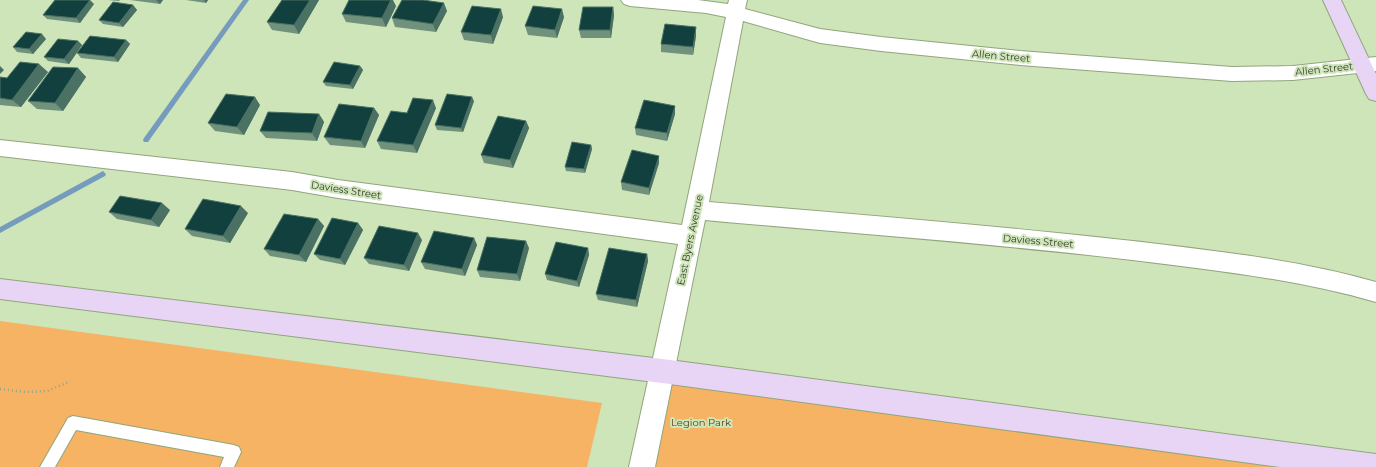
<svg xmlns="http://www.w3.org/2000/svg" width="1376" height="467" viewBox="0 0 1376 467" font-family="Montserrat,sans-serif">
<style>
.green{fill:#f5b363}
.lines{fill:none;stroke-linecap:round;stroke-linejoin:round}
.stream{fill:#759cbc;fill-rule:evenodd}
.lane-casing{stroke:#91a57d;stroke-width:2}
.street-casing{stroke:#91a57d;stroke-width:2}
.secondary-casing{stroke:#91a57d;stroke-width:2}
.path{stroke:#94a484;stroke-width:2.5;stroke-dasharray:1 3;stroke-linecap:butt}
.lane{fill:#fff;fill-rule:evenodd}
.street{fill:#fff;fill-rule:evenodd}
.secondary{fill:#e8d5f5;fill-rule:evenodd}
.wall{fill:#70927c}
.shaded-wall{fill:#4a7163}
.building{fill:#12403e;stroke:#4a7163}
.labels{text-anchor:middle;dominant-baseline:central;stroke-width:4;stroke-linejoin:round;paint-order:stroke}
.street-label{font-size:10px;fill:#353d2d;stroke:#cee4b9}
.park-label{font-size:10px;fill:#614012;stroke:#cee4b9}
</style>
<rect width="100%" height="100%" fill="#cee4b9"/>
<!-- green -->
<path class="green" d="M0,321L602,403L587,467H0Z
M662,371L1376,467H647Z"/>
<g class="lines">
<!-- stream -->
<path class="stream" d="M243,0H249L148,142H144L143,140L144,138Z
M103,171L106,174L105,176L0,233V227Z"/>
<!-- lane casing -->
<g class="lane-casing">
<path id="lane" d="M73,416L234,445L239,447L241,452L234,467H220L224,457L76,430L55,467H40L68,418Z"/>
</g>
<!-- street casing -->
<g class="street-casing">
<path id="street" d="M621,0H698L728,4L729,0H747L745,9L820,29L881,37L1020,51L1232,67L1293,66L1376,57V71L1293,80L1232,81L1020,65L881,51L820,43L743,21L709,202C850,214 992,225 1133,241C1215,251 1296,259 1376,282V302C1296,279 1214,270 1132,260C990,243 847,233 705,220L655,467H629L678,244L338,198L292,190L0,156V140L292,172L338,180L682,225L726,17L706,13L630,6L624,4Z"/>
</g>
<!-- secondary casing -->
<g class="secondary-casing">
<path id="secondary" d="M1323,0H1341L1376,74V101L1369,99L1366,94Z
M0,279L662,359L1376,454V467H1280L662,383L0,299Z"/>
</g>
<!-- path -->
<path class="path" d="M0,389L26,392L47,391L69,382"/>
<!-- lane -->
<use href="#lane" class="lane"/>
<!-- street -->
<use href="#street" class="street"/>
<!-- secondary -->
<use href="#secondary" class="secondary"/>
</g>
<!-- wall -->
<path class="wall" d="M108,0H120L119,1Z
M130,0H163L160,4Z
M186,0H208L206,3Z
M282,0H319L299,34L272,30L267,22Z
M94,4L80,23L47,19L43,15Z
M133,5L137,10L123,27L103,24L99,20Z
M396,6L386,27L346,22L342,14Z
M613,7L614,15L611,38H581L579,30Z
M447,11L436,32L395,27L392,18Z
M503,17L493,44L464,40L461,32Z
M564,17L557,38L528,35L525,26Z
M696,36L693,55L661,52V44Z
M46,39L33,54L17,52L13,47Z
M126,40L130,44L118,62L81,58L77,53Z
M78,41L82,45L69,64L48,61L44,57Z
M360,66L363,70L353,89L326,86L323,82Z
M78,68L86,77L63,111L37,109L28,101Z
M48,72L21,107L0,105V77L7,78Z
M474,101L463,132L437,130L435,125Z
M260,105L244,135L215,131L208,123Z
M675,106V114L667,141L636,135L635,128Z
M374,108L379,115L365,148L330,145L324,137Z
M436,108L417,153L381,149L377,141L407,113Z
M319,114L324,122L317,141L266,138L260,131Z
M526,121L529,128L513,168L484,163L481,155Z
M591,145L592,149L585,173L566,171L565,167Z
M659,156V163L649,195L622,190L621,182Z
M170,210L159,227L117,219L109,212Z
M248,213L230,243L192,236L185,229Z
M318,219L324,226L306,262L270,256L264,249Z
M358,223L363,230L345,265L320,260L314,254Z
M474,238L477,245L465,276L425,269L421,262Z
M422,240L409,271L369,264L364,258Z
M529,248L520,281L480,277L477,270Z
M588,248L589,255L579,287L547,280L545,274Z
M647,254L648,261L637,307L598,300L596,294Z"/>
<!-- shaded-wall -->
<path class="shaded-wall" d="M90,0L94,4L80,23L76,18Z
M156,0H163L160,4Z
M204,0H208L206,3Z
M310,0H319L299,34L294,25Z
M391,0H393L396,6L386,27L382,18Z
M444,3L447,11L436,32L433,24Z
M133,5L137,10L123,27L119,23Z
M613,7L614,15L611,38L610,30Z
M501,9L503,17L493,44L491,35Z
M562,9L564,17L557,38L555,30Z
M696,27V36L693,55V47Z
M42,34L46,39L33,54L29,49Z
M126,40L130,44L118,62L114,57Z
M78,41L82,45L69,64L64,59Z
M39,64L48,72L21,107L12,100Z
M0,66L4,70L0,74Z
M360,66L363,70L353,89L350,85Z
M78,68L86,77L63,111L55,103Z
M255,97L260,105L244,135L237,127Z
M472,97L474,101L463,132L461,128Z
M433,100L436,108L417,153L413,145Z
M675,106V114L667,141V133Z
M374,108L379,115L365,148L361,141Z
M319,114L324,122L317,141L312,133Z
M526,121L529,128L513,168L510,160Z
M591,145L592,149L585,173L584,169Z
M659,156V163L649,195V188Z
M162,203L170,210L159,227L151,220Z
M241,206L248,213L230,243L223,236Z
M318,219L324,226L306,262L299,255Z
M358,223L363,230L345,265L340,259Z
M418,233L422,240L409,271L404,265Z
M474,238L477,245L465,276L462,269Z
M526,241L529,248L520,281L517,274Z
M588,248L589,255L579,287L577,281Z
M647,254L648,261L637,307L636,300Z"/>
<!-- building -->
<path class="building" d="M55,0H90L76,18L43,15Z
M282,0H310L294,25L267,22Z
M349,0H391L382,18L342,14Z
M402,0H423L444,3L433,24L392,18Z
M113,2L133,5L119,23L99,20Z
M472,6L501,9L491,35L461,32Z
M533,6L562,9L555,30L525,26Z
M583,7H613L610,30H579Z
M665,24L696,27L693,47L661,44Z
M26,32L42,34L29,49L13,47Z
M90,36L126,40L114,57L77,53Z
M58,39L78,41L64,59L44,57Z
M20,62L39,64L12,100L0,98V77L7,78Z
M334,62L360,66L350,85L323,82Z
M53,67L78,68L55,103L28,101Z
M226,94L255,97L237,127L208,123Z
M447,94L472,97L461,128L435,125Z
M413,98L433,100L413,145L377,141L391,111L407,113Z
M644,100L675,106L667,133L635,128Z
M339,104L374,108L361,141L324,137Z
M268,112L319,114L312,133L260,131Z
M498,116L526,121L510,160L481,155Z
M572,142L591,145L584,169L565,167Z
M632,150L659,156L649,188L621,182Z
M120,196L162,203L151,220L109,212Z
M203,199L241,206L223,236L185,229Z
M284,214L318,219L299,255L264,249Z
M332,218L358,223L340,259L314,254Z
M379,226L418,233L404,265L364,258Z
M434,231L474,238L462,269L421,262Z
M487,237L526,241L517,274L477,270Z
M556,242L588,248L577,281L545,274Z
M609,248L647,254L636,300L596,294Z"/>
<g class="labels">
<!-- street labels -->
<g class="street-label">
<text transform="translate(1001 56) rotate(5)">Allen Street</text>
<text transform="translate(1324 69) rotate(-6)">Allen Street</text>
<text transform="translate(346 190) rotate(9)">Daviess Street</text>
<text transform="translate(690 240) rotate(-78)">East Byers Avenue</text>
<text transform="translate(1038 241) rotate(5)">Daviess Street</text>
</g>
<!-- park labels -->
<g class="park-label">
<text x="701" y="422">Legion Park</text>
</g>
</g>
</svg>
